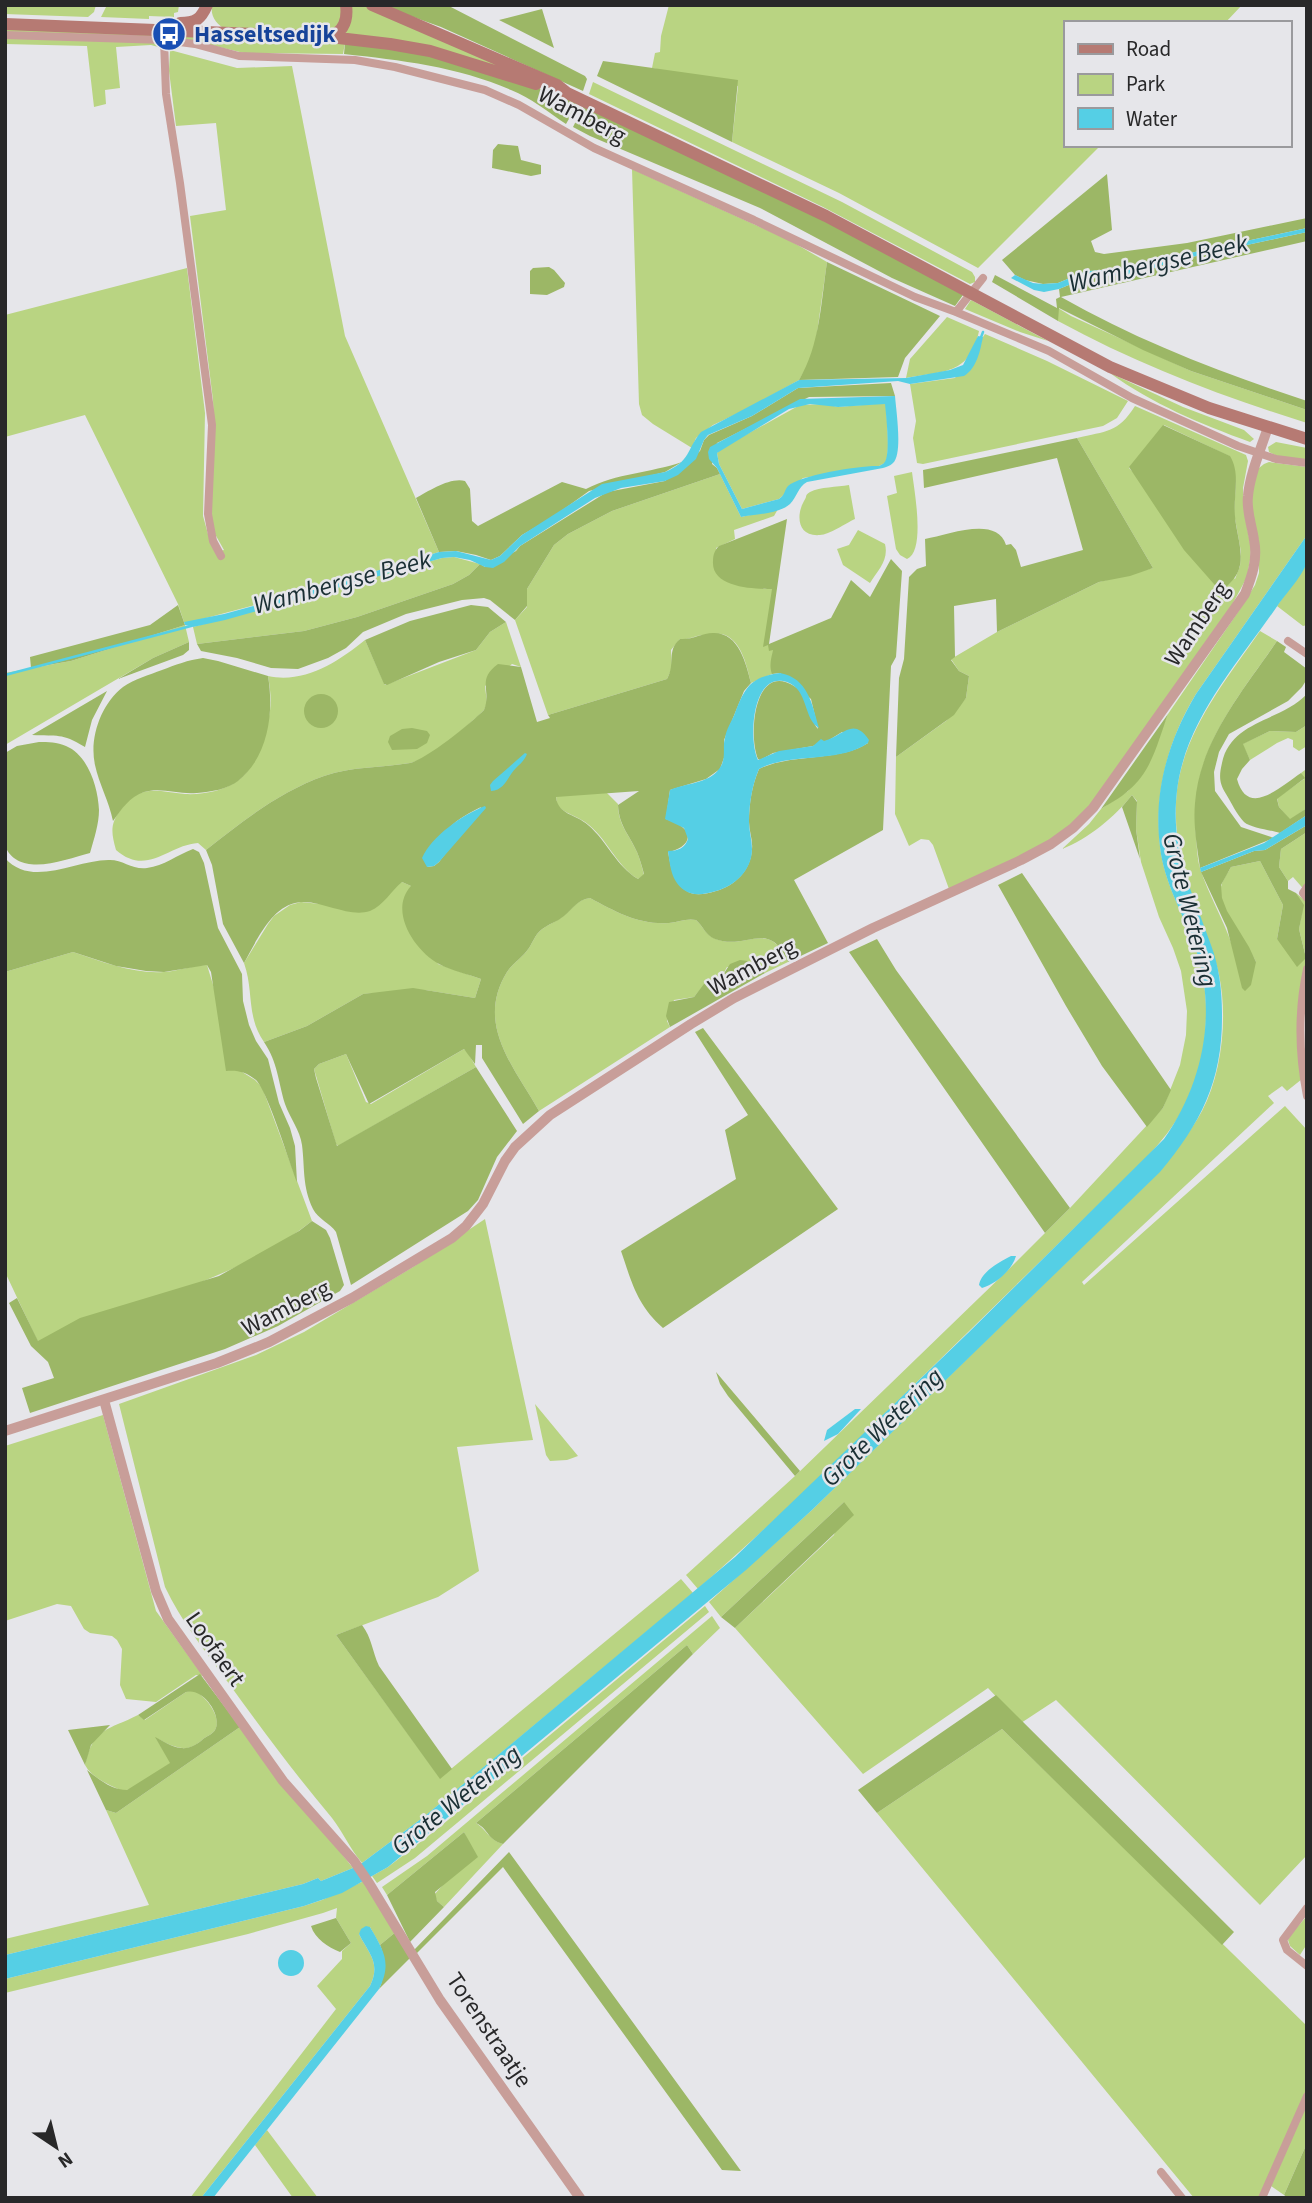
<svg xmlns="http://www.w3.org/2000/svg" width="1312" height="2203" viewBox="0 0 1312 2203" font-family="'Source Sans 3',sans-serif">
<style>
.green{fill:#b9d482;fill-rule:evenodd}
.forest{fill:#9cb766;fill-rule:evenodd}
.water{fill:#55cfe5;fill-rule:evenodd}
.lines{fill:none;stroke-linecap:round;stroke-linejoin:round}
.stream{stroke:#55cfe5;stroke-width:2.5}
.minor{stroke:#c89e99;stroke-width:8}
.tertiary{stroke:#c89e99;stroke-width:10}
.secondary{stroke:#b67a73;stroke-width:12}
.labels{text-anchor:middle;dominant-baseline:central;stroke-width:5;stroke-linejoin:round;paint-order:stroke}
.transit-label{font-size:24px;font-weight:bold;fill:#164399;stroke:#e6e6ea;text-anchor:start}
.street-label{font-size:24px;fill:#282829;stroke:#e6e6ea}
.water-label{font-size:26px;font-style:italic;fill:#1a2f34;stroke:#e6e6ea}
</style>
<rect width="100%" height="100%" fill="#e6e6ea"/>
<!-- green -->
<path class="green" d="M40,5H96L94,12L88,17L5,14V7Z
M107,5H179L178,12L174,13V17L149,16V19L101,17Z
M212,5H343L339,25L331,32L227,30C217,25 210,17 212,5Z
M350,5H366L500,63L498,68L345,36Z
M669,5H1242L1225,23H1065V145H1101L978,268L839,193L732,142L738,86L652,68L655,53L660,52L661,36Z
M5,27L152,33L162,48L151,45L116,47L120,88L105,90L106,104L94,107L87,46L5,44Z
M182,34L345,43L343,54L244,53L182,38Z
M170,50L237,68L292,66L345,336L439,552L323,587L191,622H184L178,604L85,415L5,437V315L187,268L205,413L203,516L208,534L217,552L224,550L211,527L214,426L213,400L190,216L226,210L216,123L176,126L169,71Z
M593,82L842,202L972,272L975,277V282L970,284L823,207L589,94Z
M632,169L789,240L827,262L816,340L808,365L799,380L747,409L713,425L696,438L692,448L653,424L642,415L639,404Z
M971,300L1048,341L1020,332L965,309Z
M1058,308L1071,316L1191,371L1307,410V423C1220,396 1137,364 1058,321Z
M947,317L979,331C970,375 943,371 906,378L910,359Z
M985,334L1047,361L1128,401L1117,418L1103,426L923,464L917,463L913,438L916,421L910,384L955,378Z
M1110,373L1183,407L1244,430L1254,439L1250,442C1201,424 1152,404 1110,373Z
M886,403C886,414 891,457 885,463C883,464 881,465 879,466L803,478L779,499L742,509L719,464L717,453L720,449L800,405L824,404L838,407Z
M1135,406L1246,455L1248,461L1243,488L1244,511L1251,548L1250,560L1247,577L1226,616L1090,808L1056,837L1037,849L949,889L933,845L929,840L921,839L909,846L895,814L896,757L946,721L966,698L969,676L959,671L951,659L997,632L1099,582L1153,568L1077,438C1106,431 1118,433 1135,406ZM1164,425L1229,456L1236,481L1234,513L1241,552L1240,566L1235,579L1129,468Z
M1276,442L1307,448V461L1279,457L1269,452L1268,447Z
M1269,462L1307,467V535L1196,694C1168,740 1154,793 1160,846C1164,883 1183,913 1195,946C1213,996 1209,1060 1184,1107C1174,1126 1161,1142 1146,1158L789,1507L698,1589L686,1575L795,1476L1010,1268L1070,1208L1163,1108L1180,1065L1186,1035L1187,1011L1181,971L1173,948L1159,917L1141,862L1136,829L1137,801L1132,795C1115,817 1088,839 1062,849L1089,824L1101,809L1128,791L1161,731L1168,714L1240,609L1255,585L1259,573V557L1250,504L1254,472L1264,464Z
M912,472C914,489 926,551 907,559L900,555L896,549L887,496L897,493L894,476Z
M720,474L741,517L778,509L774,516L734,530L735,539L716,548L724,580L765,589H773L768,645L773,650L772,674L751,683C747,667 742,642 725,635C719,632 709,635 702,635C694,636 689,640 680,639L671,650L672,668L667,679L548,715L515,620L527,607V589L554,545L568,534L612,511Z
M849,485L855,519C846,523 829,535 820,535C797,537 796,515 804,501C808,495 804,496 810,492C820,487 837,487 849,485Z
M858,530L885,544C889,560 878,570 870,583L843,565L837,549L849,545Z
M454,557L480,564L469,575L453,584L357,617L304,631L197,644L193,627L442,558Z
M1307,563V625L1303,626L1277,606Z
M506,622L521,667L512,664L485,686L487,703L484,710C469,725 430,759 410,763C381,768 353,766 324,776C279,792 243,821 206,850L198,843C168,845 147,877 116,850C111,832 110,824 121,809C141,783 158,792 185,794C202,795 224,791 237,781C251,772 257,755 262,740C271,713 273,705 268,676C304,684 338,662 365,640L385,685L476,650L490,632Z
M185,625L189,642L153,658L5,745V673L71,661Z
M1260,631L1277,641C1234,703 1188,755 1196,836C1197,846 1197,858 1200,868C1208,894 1224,920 1233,948L1256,962C1247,942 1217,908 1221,887C1222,880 1228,873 1231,867L1260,861L1283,905L1277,939L1306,958L1299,929L1303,906L1296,893L1307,902V957L1301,982L1302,1079L1287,1091L1282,1086L1268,1096L1274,1103L1082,1282L1084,1285L1285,1106L1307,1130V1855L1260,1905L1056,1700L1021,1723L988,1688L863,1774L735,1628L834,1535L844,1502L721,1617L709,1602L812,1510L1159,1172C1173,1152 1191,1132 1202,1111C1222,1073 1228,1017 1219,975C1215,955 1205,935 1198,915C1183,874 1172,834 1177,790C1185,729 1226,680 1260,631Z
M1307,725V746L1299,751L1293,747V740L1288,738L1277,743L1250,760L1242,744L1270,731L1296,732Z
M1305,770L1307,808L1290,820L1279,807L1277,798L1304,779L1301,773Z
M606,792L618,804C618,825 629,834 637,852C640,859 642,867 644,875L638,879C615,865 607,837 585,822C575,815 565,814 557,805L556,796Z
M1307,832V893L1293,877L1288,881L1279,867L1281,849Z
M402,882L411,886L438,964L481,979L475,998L425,990L363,994L307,1026L264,1042C246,1016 254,991 244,963L268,924L274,916L290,905L301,902L320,904Z
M590,898C616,912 639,925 669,923C678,922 687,918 696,920C703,926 706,936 716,939C746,951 769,918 788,962L765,973L757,966L727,967L721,978C704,986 706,983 694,997L674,1000L667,1021L670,1027L539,1111C514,1067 475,1024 507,972C513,963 523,957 529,948C533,942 535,935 541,930C547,925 553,923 559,919C571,912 575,900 590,898Z
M73,952C103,962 133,974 164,972C179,971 193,965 207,965L239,1070L255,1080L262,1087L312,1221C232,1284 130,1303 38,1342L5,1272V972Z
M464,1049L468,1053L476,1067L338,1146L336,1144L314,1069L319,1064L346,1054L366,1102L371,1104Z
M485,1219L533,1440L457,1447L479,1571L438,1597L336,1635L440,1778L681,1579L693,1593L425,1816L362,1863C350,1849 343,1832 332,1818C295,1774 261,1728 227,1681C205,1651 181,1621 165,1587L119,1404L256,1355L304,1332L413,1267Z
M535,1404L578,1456L567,1460L550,1461L546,1455Z
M103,1415L156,1611L203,1676L196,1675L156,1702L126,1699L120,1685L122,1649L117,1640L112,1636L90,1633L84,1629L71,1606L57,1604L5,1621V1446Z
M705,1606L709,1612L457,1823L415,1858L377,1883L372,1876L388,1867L436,1830Z
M712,1616L720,1628L693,1654L687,1645L476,1823C488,1831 488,1839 503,1844L444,1907L437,1901L434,1895L442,1886L468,1841L464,1832L387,1895L382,1887L427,1856Z
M193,1690C204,1694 223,1717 215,1730C213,1734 205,1737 202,1740C196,1745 190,1749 182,1748C173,1747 164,1742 156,1738L171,1763L131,1789L123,1791C109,1785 92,1778 85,1765C93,1727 109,1730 138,1715L145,1720L186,1692Z
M240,1727L353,1868L321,1881L318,1878L303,1884L5,1955V1939L149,1905L106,1810L116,1813Z
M1002,1729L1307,2026V2088L1259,2198H1194L877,1813Z
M364,1881L397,1931L380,1945L370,1927L359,1934C369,1954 381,1963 370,1986L201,2198H190L336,2009L317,1986L342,1959V1951L351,1943L336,1918L337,1908L323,1913L248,1934L5,1993V1979L304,1906L322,1900Z
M1307,1916V1944L1300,1955L1290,1946L1288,1940L1291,1934Z
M1307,2103V2143L1284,2195L1271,2186Z
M267,2130L318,2198H293L255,2145Z"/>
<!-- forest -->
<path class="forest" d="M380,5H447L585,76L587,79L583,91L441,27Z
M542,9L554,48L499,20Z
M345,43L429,54L539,88L578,103L566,124C548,112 531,98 511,90C459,67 400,60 344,54Z
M603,61L738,80L732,142L597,76Z
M584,105L834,224L963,295L955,306L892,278L760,208L590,136L573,127Z
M498,144L518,146L521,160L541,165V174L531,176L492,168L493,150Z
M1107,174L1112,230L1091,241L1095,252L1104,254L1187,243L1307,218V228L1176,256L1133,269L1087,271L1058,283L1043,284L1025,280L1015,275L1002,260Z
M1307,232V241L1061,297C1138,341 1222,373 1307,401V410L1191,371L1143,350L1059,308L1058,321L992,282L995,275L1057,308L1056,299L1060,297L1059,289L1076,282L1103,276L1135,274L1178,260Z
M827,262L940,316L905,358L898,377L799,380C820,345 821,302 827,262Z
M549,267L554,270L565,283L564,287L547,295L530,294V271L533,268Z
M891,383L895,396L809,397L717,443L712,464L717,468L720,474L612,511L568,534L554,545L527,589V606L515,620L490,600L484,598L462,600L406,614L363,632L346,648L328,658L298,669L271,668L237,658L201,651L197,644L304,631L357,617L453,584L469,575L480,564L485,567L516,551L520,546L607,492L665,481L700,451L704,440L709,435L752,416L798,388Z
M1163,425L1230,456C1241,474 1233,496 1235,516C1236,532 1243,549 1240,565C1238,577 1229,584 1221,592L1184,550L1129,467Z
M1077,438L1153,568L1130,576L1099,582L997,632L996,599L954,606L955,657L951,660L959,671L969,676L966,698L954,715L896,757L899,678L904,659L909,577L917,569L926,566L925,539C948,535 997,515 1006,545L1011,544L1016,550L1021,567L1083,550L1057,458L924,488L923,470Z
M682,462L665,472L589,491L553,517L522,535L500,556L491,560L476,555L456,551L439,552L416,498C429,491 450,477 465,481L470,489L472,521L478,526L562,482L586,489C617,473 650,473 682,462Z
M787,519L769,644L831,618L851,580L870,597L891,559L902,571L896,657L891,666L883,830L794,880L828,943L788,962C769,918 747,951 715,939C706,936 703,926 696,920C687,918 678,922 669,923C639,925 616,912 590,898C577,900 574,908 564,916C557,922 548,924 541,930C535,935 533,942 529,948C523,957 513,963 507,972C475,1024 514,1067 539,1111L523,1124L482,1058V1045H476L475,1064L464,1049L369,1104L346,1054L319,1064L314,1069L316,1078L337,1146L476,1067L517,1131L497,1157L478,1200L468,1211L351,1285L336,1232C330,1223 318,1219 313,1209C302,1186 305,1168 302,1145C300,1130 290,1118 285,1104C278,1081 278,1063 264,1042L307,1026L363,994L413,988L475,998L481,979C468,974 452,971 439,964C415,951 388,911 411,886L402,882C391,891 384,905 370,911C358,915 345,911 333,908C321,905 308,900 295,903C270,909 256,942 244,963L223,924L212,865L206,850C243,821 279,792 324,776C353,766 381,768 410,763C427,759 471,723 484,710C492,690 476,680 498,664L521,667L537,722L550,718L548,715L667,679C676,663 666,651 680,639C692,640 702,633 713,633C739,632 746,664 751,683L744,691L724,740L725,755L720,769L706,779L670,790L666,819C671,821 677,822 681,826C697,838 682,850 668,852C671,866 672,880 685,890C694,897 706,894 716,891C735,886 751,870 752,849C753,840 749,831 749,822C749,804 752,785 759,769C791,753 840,762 868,743L842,732L829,740L813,746L773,753L760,760L758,759C748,736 754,661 794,686C808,694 808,717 818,729L811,699L780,673L772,674C769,666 771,659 773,650L769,651L768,645L763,647L772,589C754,589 711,588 713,561C713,554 715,550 719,546ZM639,791L618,805C619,826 629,834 637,852C640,859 642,867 644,874L638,879C616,866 607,841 588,825C576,814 558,815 556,797ZM481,807L439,862L434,866L427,867C444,832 445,825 481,807Z
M178,605L185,625L71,661L31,668L30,657L150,625Z
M471,605L488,607L506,622L490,632L476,650L439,662L387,685L384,684L365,640L410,621Z
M1277,641L1286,647L1284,652L1307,669V679L1302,687L1288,701L1229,734L1219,752L1214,772L1215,791L1241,827L1274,838L1200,868C1197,846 1193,825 1195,803C1200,740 1243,691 1277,641Z
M189,642V650L183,655L118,679L153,658Z
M203,658L218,661L268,676C274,712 269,756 238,781C228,789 211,792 197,793C179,795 162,787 144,792C129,797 122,809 113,821C109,801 99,784 95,765C89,738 101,704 123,687C134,679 149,675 162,670C175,665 188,660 203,658Z
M107,691L92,720L85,747C60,732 59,737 32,735Z
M1307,694V725L1296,732L1270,731L1243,744L1250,760L1242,769L1237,779C1248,819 1281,786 1301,773L1305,778L1277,799L1279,807L1290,819L1307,808V815L1280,833C1270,830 1251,828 1244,822C1237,815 1231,802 1226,794C1219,783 1219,776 1222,763C1231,720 1280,722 1307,694Z
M304 711a17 17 0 1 1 34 0a17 17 0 1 1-34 0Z
M1168,714C1158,741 1152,771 1129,790C1121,798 1110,803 1101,809Z
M412,728L427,731L430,735L427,743L417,749L392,750L388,742L390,736L402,729Z
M39,742C48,742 57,742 66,746C88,755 98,787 99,810C99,824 94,839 90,853C66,859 19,879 5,846V753L17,746Z
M1132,795L1137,802L1136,829L1140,859L1122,807Z
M1307,825V832L1281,849L1279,867L1288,881V889L1296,893L1304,905L1299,929L1306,958L1297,967L1277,939L1283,905L1260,861L1231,867L1221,885L1222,898L1227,911L1249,947L1256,962L1251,985L1245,991L1242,988L1227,928L1201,872L1254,851L1265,850Z
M193,849L199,852L204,863L218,928L242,974L243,1001L249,1025L256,1041L268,1059L279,1103L290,1128L295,1146L297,1182C289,1162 268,1092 256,1080C246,1072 238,1070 226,1071L211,972L207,965L164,972L146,971L116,966L73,952L5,972V858C32,889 77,859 110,860C123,860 133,870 147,868C164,866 177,855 193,849Z
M1022,873L1171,1090L1163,1108L1147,1127L1102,1066L1066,1006L998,885Z
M877,939L896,970L1070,1208L1045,1233L849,952Z
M740,960L748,961L765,973L670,1027L666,1016L669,1002L694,997L704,984L721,978L730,964Z
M703,1028L838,1209L663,1328C637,1305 632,1283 621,1251L736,1179L725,1130L748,1115L695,1032Z
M312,1221L326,1230L330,1238L344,1285L340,1291L278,1326L225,1349L30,1413L22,1388L54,1378L48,1362L31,1346L9,1303L17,1298L38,1341L80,1318L219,1276L299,1231Z
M716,1372L800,1471L795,1476L728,1396L720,1384Z
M844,1502L854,1515L735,1628L721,1617Z
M362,1625C372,1638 372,1651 379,1666L452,1769L440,1779L336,1635Z
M687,1645L693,1654L503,1844C486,1839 490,1830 476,1823Z
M200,1674L240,1727L116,1813L106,1810L87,1770C98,1779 112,1790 127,1790L170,1763L155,1737C163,1741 172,1747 181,1748C189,1749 196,1745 202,1740C205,1737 213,1734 215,1730C223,1716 203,1687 186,1692L144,1720L138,1715Z
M996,1695L1234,1932L1222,1945L1002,1729L877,1813L858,1790Z
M110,1725L91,1745L85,1765L68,1730Z
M464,1832L478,1857L435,1892L437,1901L444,1907L410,1942L387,1895Z
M509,1852L741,2171L722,2170L503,1867L416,1954L414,1950Z
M336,1918L351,1943L340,1952C328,1947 315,1939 311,1926Z
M397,1931L411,1957L379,1989C385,1977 386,1959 380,1945Z
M1307,2143V2198H1288L1284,2195Z"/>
<!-- water -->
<path class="water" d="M1307,228V232L1178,260L1135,274L1103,276L1076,282L1059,289L1044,292L1034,290L1011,278L1015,275L1033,283L1043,284L1058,283L1087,271L1133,269L1176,256Z
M978,336L983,337C980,351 977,368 964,376L910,384L898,381L798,388L752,416L708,435L704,440L696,459L678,475L665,481L621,488L595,498L520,546L504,562L493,568L485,567L470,560L454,557L442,558L225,620L193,627L185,625L184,622L224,614L323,587L439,552L456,551L491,560L500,556L522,535L602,484L665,472C691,461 686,450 701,432L799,380L906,378L950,370L963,365Z
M895,396C896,410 903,454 893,463C890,466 886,467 883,468L807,482C798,487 797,497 790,504C779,514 755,514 741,517L717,468L709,459L708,452L710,447L800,399ZM810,404L838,407L885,404C886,414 891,457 884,463C883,464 881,465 879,466C862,465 800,475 788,486C784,491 785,495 779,499L742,509L719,464L717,453L789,409Z
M1307,535C1307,543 1308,553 1307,561C1305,573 1285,595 1278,605C1239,662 1185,720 1177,791C1170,852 1192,890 1211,945C1219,966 1222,990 1222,1013C1223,1079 1202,1122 1160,1172L812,1510L746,1570L388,1867L342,1893L304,1906L5,1979V1955L303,1884L318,1878L321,1881L353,1868L362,1863L425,1816L735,1557L968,1333L1164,1139C1203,1084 1218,1012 1195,947C1183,913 1164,883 1160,847C1153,792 1168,741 1196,694Z
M780,673C808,678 812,704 819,728C803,719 809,690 787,682C752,670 748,740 758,760L779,751L813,746L821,739L824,741C843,736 853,716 869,740L868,743C838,764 791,752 759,769C752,785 749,805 749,822C749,831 752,840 752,849C752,870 735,886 716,891C705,894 694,897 684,890C671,881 670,865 668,851C678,851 685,848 688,839L684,828L665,819L670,790C685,783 708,784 719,769C727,759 722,748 725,738C726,729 732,721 735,713C745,687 751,677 780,673Z
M525,753L527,754C524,761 521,763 516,768C507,777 505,790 491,791L490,785L493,781Z
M485,806L486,808L439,862L434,866L427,867L422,858C432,836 462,815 485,806Z
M1307,815V825L1265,850L1254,851L1201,872L1200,868L1264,843Z
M1011,1256H1016C1012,1270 996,1284 982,1288L979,1285C981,1272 999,1262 1011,1256Z
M855,1409H861L838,1434L824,1441L827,1430Z
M366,1926L370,1927C384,1951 392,1963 379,1989L213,2198H201L370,1986C381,1963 369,1954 359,1934L361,1929Z
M278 1963a13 13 0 1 1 26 0a13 13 0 1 1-26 0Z"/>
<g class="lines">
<!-- stream -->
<path class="stream" d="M980,340L983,332
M5,675L191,626"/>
<!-- minor -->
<path class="minor" d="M5,35L164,40L195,44L239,56L355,60L395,67L485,90L519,105L594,148L754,220L915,297L956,312L1049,351L1132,398L1238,446L1276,459L1307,463
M164,40L166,94L180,183L212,425L208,514L213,541L221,556
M956,312L983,278
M1288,641L1307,654
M1307,887L1303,893L1307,898
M1307,969C1298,1010 1299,1055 1307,1096
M1307,1908L1283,1940L1287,1950L1307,1966
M1161,2172L1182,2198
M1262,2198L1307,2096"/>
<!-- tertiary -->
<path class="tertiary" d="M104,1400L156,1591L168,1619L283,1781L354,1861L369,1883L440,2000L580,2198
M5,1431L217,1363L269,1342L352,1298L452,1238L466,1226L483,1204L505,1161L515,1147L550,1115L691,1024L734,998L873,928L1021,860L1051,844L1073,828L1093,808L1245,594C1252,576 1258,559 1254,540C1252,525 1246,511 1248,496C1250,473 1261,449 1268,427"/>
<!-- secondary -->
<path class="secondary" d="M372,5L557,85L567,93L826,216L1110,367L1209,408L1307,439
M180,23C196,23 201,19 207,5
M5,24L330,37L390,44L430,51L536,84
M330,37C344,31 348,20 346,5"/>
</g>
<!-- icons -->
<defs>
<g id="bus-disc" transform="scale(1.75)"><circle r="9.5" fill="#1a4fb4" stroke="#e6e6ea"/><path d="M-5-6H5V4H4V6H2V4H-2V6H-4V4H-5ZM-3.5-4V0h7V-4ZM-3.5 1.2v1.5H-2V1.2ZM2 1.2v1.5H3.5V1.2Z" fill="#fff"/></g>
</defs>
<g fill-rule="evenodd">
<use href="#bus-disc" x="169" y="34"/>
</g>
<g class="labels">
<!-- transit labels -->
<g class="transit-label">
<text x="194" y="34">Hasseltsedijk</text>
</g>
<!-- street labels -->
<g class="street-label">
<text transform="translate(582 115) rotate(28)">Wamberg</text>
<text transform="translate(1197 624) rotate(-56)">Wamberg</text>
<text transform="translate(752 967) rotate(-28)">Wamberg</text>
<text transform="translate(286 1308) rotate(-27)">Wamberg</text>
<text transform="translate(215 1649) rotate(55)">Loofaert</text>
<text transform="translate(489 2030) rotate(56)">Torenstraatje</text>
</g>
<!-- water labels -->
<g class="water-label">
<text transform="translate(1158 263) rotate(-13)">Wambergse Beek</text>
<text transform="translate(342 582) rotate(-15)">Wambergse Beek</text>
<text transform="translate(1190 910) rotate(76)">Grote Wetering</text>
<text transform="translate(882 1427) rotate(-44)">Grote Wetering</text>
<text transform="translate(456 1800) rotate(-39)">Grote Wetering</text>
</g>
</g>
<!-- border -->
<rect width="1312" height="2203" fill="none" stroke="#282829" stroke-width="14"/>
<!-- legend -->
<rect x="1064" y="21" width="228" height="126" fill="#e6e6ea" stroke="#9a9a9d" stroke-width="2"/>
<rect x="1078" y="44" width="35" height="10" fill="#b67a73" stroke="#9a9a9d" stroke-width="2"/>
<text x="1126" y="56" font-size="21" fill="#282829">Road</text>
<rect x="1078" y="74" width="35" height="21" fill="#b9d482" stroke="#9a9a9d" stroke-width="2"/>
<text x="1126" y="91" font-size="21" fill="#282829">Park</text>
<rect x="1078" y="108" width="35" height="21" fill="#55cfe5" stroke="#9a9a9d" stroke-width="2"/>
<text x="1126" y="126" font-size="21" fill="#282829">Water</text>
<!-- north arrow -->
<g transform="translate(56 2147) rotate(145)" stroke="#e6e6ea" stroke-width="5" paint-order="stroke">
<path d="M0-5L12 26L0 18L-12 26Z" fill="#282829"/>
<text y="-10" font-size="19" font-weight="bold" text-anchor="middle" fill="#282829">N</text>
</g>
</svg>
